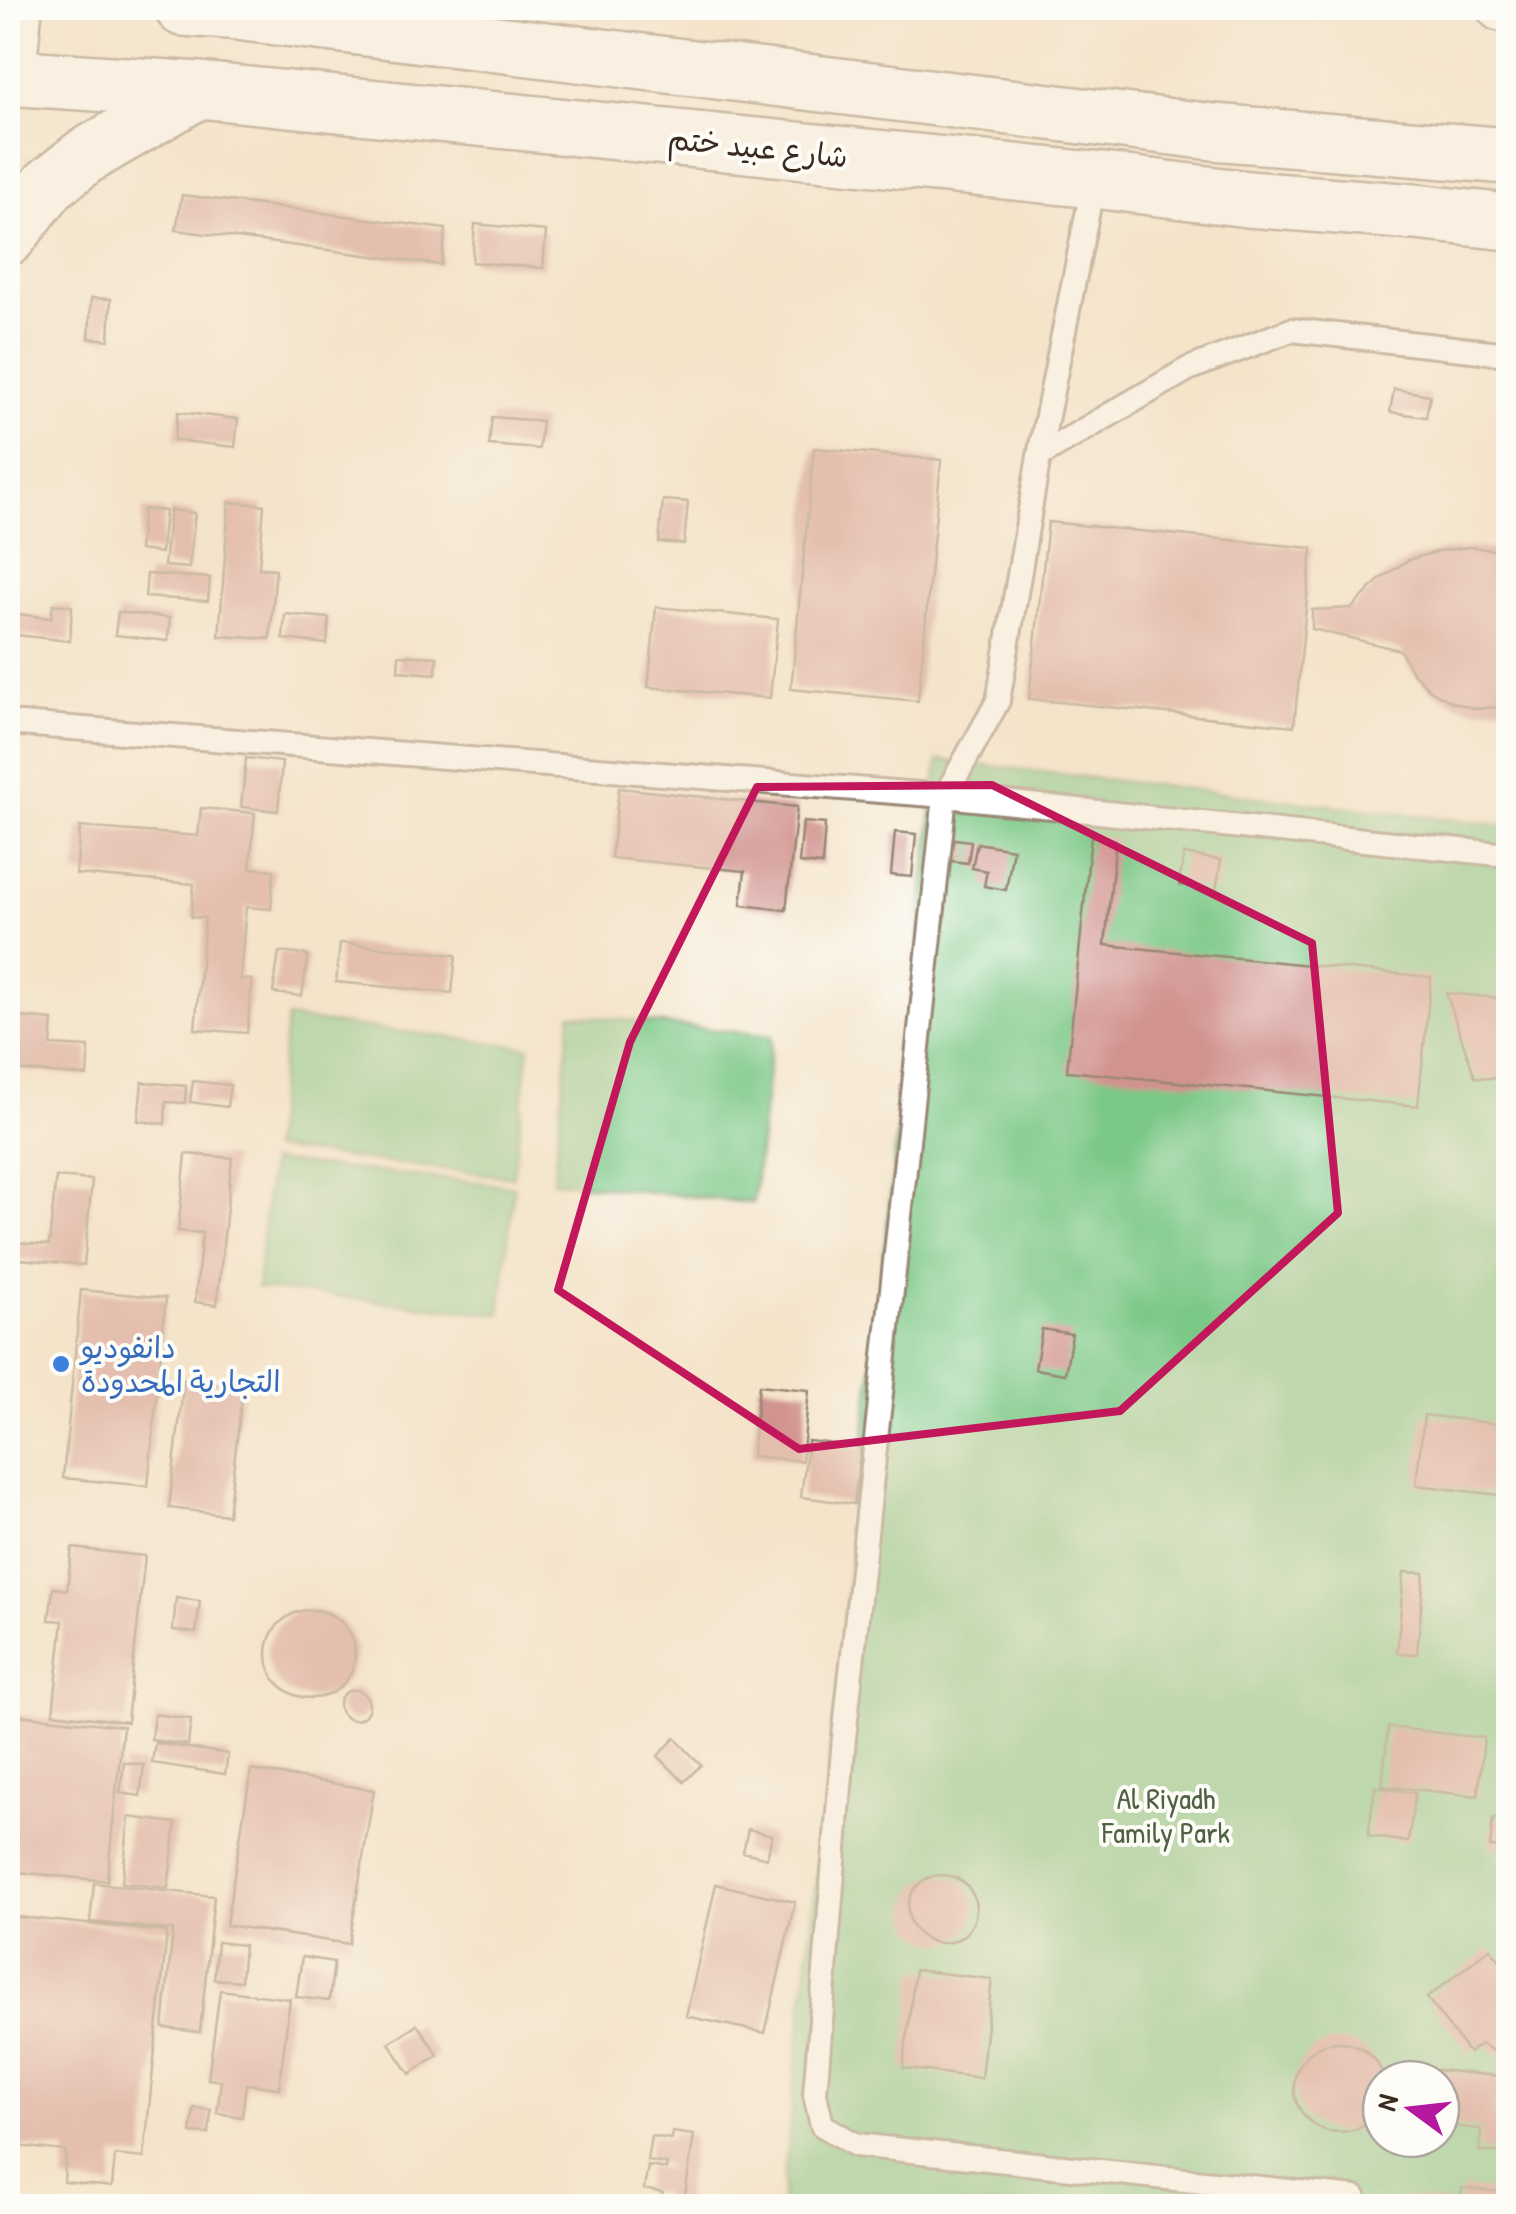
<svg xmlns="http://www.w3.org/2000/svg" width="1516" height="2214" viewBox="0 0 1516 2214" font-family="'Patrick Hand','Playpen Sans Arabic',sans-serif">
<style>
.green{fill:#7bc887;stroke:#5b7952;stroke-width:2.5;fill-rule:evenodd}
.building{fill:#d1938f}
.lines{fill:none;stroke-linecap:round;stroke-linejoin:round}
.lane-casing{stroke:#988774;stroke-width:28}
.street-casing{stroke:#988774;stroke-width:50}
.secondary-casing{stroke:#988774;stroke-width:60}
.primary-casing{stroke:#988774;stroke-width:60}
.lane{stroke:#fff;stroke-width:22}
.street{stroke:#fff;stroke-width:45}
.secondary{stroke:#fff;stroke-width:55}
.primary{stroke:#fff;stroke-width:55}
.marked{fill:none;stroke:#c2185b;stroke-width:8;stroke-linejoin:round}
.shop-dot{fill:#3f7fe0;stroke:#fdfcf7;stroke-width:4}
.labels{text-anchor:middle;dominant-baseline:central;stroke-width:8;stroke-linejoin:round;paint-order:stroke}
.street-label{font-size:30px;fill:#3b2a1e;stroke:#fdfcf7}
.shop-label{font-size:30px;fill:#366cbe;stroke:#fdfcf7;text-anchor:start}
.park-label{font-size:30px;fill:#516143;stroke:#fdfcf7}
</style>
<rect width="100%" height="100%" fill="#fdfcf7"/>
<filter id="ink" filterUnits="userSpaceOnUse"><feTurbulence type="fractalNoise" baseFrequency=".01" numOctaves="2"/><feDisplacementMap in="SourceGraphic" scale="20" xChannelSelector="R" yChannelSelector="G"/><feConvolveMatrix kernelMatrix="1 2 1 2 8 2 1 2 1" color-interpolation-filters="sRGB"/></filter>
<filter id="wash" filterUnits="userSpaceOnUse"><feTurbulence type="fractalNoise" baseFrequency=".0048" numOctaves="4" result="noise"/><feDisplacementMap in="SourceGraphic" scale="40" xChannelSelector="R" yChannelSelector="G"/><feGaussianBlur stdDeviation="2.25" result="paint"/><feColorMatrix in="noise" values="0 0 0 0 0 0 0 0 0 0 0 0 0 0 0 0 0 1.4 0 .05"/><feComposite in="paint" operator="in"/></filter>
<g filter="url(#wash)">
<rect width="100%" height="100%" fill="#f4e4ca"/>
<!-- green -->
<path class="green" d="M938,760L1508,826V2206H781ZM1381,2079H1441V2139H1381Z
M571,1014L772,1036L753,1203L553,1181Z
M287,1018L529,1047L513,1177L271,1149Z
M270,1161L514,1186L500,1314L257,1288Z"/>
<g id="blocks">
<!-- building -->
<path class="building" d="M182,195L446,229L441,265L176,230Z
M475,224L546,231L543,268L472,262Z
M91,298L111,299L109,340L89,338Z
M1394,389L1430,395L1426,417L1390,412Z
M178,412L238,419L235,447L174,440Z
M492,417L542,421L539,449L489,445Z
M814,448L941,460L918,701L791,689Z
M663,500L688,502L684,544L659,542Z
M229,502L264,505L259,568L276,569L270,639L219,636Z
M143,509L165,511L161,553L139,550Z
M170,510L195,513L189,568L164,566Z
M1048,522L1312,548L1294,726L1029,699Z
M1470,547L1508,552V706L1476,709L1452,702L1430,690L1412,672L1400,650L1312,629V610L1352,608L1380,579L1408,560L1439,551Z
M147,574L210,578L208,601L145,597Z
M53,604L72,606L70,641L15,635L17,614L51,618Z
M656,607L778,619L770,698L648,687Z
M118,612L170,618L168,641L115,635Z
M285,614L329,618L327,644L283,639Z
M399,655L437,657L436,674L398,671Z
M246,758L282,762L278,811L241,807Z
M619,788L797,807L786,910L741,905L745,871L611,858Z
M201,808L255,813L250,868L274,870L271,909L246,907L240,979L252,980L247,1033L195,1029L205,918L191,917L194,884L76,874L80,827L198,836Z
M803,822L825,824L822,865L799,863Z
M895,832L916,834L912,877L891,875Z
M1091,836L1116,839L1105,945L1431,977L1418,1106L1067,1071Z
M946,838L971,841L968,863L943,860Z
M977,843L1013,849L1006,890L984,886L987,871L972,868Z
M1184,854L1221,860L1216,890L1179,885Z
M340,943L456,955L452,993L336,982Z
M279,952L308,955L302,996L273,993Z
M1446,993L1508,999V1080L1475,1077Z
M18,1017L53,1020L51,1045L89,1047L87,1076L14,1070Z
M193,1081L230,1085L227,1107L190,1102Z
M142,1082L186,1086L185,1103L166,1102L165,1124L138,1121Z
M186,1154L232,1158L217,1305L195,1302L202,1233L178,1231Z
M56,1177L92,1180L84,1265L8,1258V1242L49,1245Z
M81,1290L166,1298L148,1486L63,1478Z
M1042,1329L1072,1334L1065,1374L1035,1369Z
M184,1380L243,1387L228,1515L169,1508Z
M759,1385L809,1390L802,1461L752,1456Z
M1424,1415L1508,1425V1496L1416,1485Z
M808,1441L861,1447L854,1504L801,1497Z
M72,1548L145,1556L127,1722L53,1713L63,1621L49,1620L53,1588L67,1590Z
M1404,1572L1424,1573L1417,1654L1397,1653Z
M176,1598L200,1601L196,1633L173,1630Z
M267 1654a44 44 0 1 1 88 0a44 44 0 1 1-88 0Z
M339 1705a15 15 0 1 1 30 0a15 15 0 1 1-30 0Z
M8,1714L123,1726L107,1881L8,1871Z
M154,1714L191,1719L188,1745L151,1740Z
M1388,1727L1484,1738L1478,1796L1382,1786Z
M675,1738L701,1765L684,1782L658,1756Z
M155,1743L228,1754L225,1774L152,1763Z
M124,1762L144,1765L140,1796L120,1793Z
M251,1770L374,1790L349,1944L226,1925Z
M1375,1787L1415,1793L1408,1842L1368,1836Z
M129,1817L176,1823L168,1888L122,1883Z
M1493,1818L1508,1820V1849L1490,1847Z
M748,1829L772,1835L767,1858L743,1852Z
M908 1909a34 34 0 1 1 68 0a34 34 0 1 1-68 0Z
M94,1883L214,1896L200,2032L163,2028L173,1930L90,1922Z
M716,1884L795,1902L765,2033L686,2016Z
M8,1916L167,1932L144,2158L115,2155L112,2187L64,2182L66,2151L8,2145Z
M217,1942L244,1945L241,1981L214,1979Z
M1490,1948L1508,1971V2060L1481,2044L1469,2053L1427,1998Z
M302,1957L334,1962L329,2001L296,1997Z
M915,1970L992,1979L981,2078L903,2068Z
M220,1990L290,1999L279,2088L246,2084L242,2117L217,2113L221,2081L208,2079Z
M417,2024L438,2055L410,2074L389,2043Z
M1294 2087a45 45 0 1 1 90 0a45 45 0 1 1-90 0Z
M1427,2069L1508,2077V2153L1479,2151L1481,2129L1441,2125V2079H1426Z
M194,2108L211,2110L209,2134L191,2133Z
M672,2132L694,2135L684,2202L662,2199L663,2193L644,2189L648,2166L666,2169L667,2164L647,2161L651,2136L671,2139Z
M1462,2188L1508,2193V2206H1459Z
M1402,2198L1449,2203V2206H1402Z"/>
</g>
</g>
<g filter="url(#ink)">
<use href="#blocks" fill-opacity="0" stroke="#988774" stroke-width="2.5"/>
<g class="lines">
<!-- lane casing -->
<g class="lane-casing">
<path id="lane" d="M1094,180L1039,456L998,701L945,796L844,1738L815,2094L822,2125L856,2145L1355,2198
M1039,456L1188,369L1291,330L1508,354
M8,723L945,796L1508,855"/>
</g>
<!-- street casing -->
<g class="street-casing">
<path id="street" d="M1500,8L1508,9"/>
</g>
<!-- secondary casing -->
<g class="secondary-casing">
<path id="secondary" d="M8,67L14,8"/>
</g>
<!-- primary casing -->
<g class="primary-casing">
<path id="primary" d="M183,8L229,11L1213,132L1508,156
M8,77L199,90L1094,180L1248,199L1415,212L1508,222
M8,237L49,185L84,157L199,90"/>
</g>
<!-- lane -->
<use href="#lane" class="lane"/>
<!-- street -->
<use href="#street" class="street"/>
<!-- secondary -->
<use href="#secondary" class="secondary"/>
<!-- primary -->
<use href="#primary" class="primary"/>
</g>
</g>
<!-- marked area -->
<path d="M0 0H1516V2214H0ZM992,785L1312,943L1338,1213L1120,1411L799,1449L558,1290L630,1042L757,787Z" fill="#f4e4ca" fill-opacity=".55" fill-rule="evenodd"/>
<path class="marked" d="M992,785L1312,943L1338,1213L1120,1411L799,1449L558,1290L630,1042L757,787Z"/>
<!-- markers -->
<circle class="shop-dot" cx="61" cy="1364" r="10"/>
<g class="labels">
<!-- street labels -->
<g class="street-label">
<text transform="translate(758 147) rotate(6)">شارع عبيد ختم</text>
</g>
<!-- shop labels -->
<g class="shop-label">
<text x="81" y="1347">دانفوديو<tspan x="81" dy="34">التجارية المحدودة</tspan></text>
</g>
<!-- park labels -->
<g class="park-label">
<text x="1166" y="1798">Al Riyadh<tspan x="1166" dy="34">Family Park</tspan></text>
</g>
</g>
<!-- margin -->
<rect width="1516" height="2214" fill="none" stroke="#fdfcf7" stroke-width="40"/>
<!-- north arrow -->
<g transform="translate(1411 2109) rotate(285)"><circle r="48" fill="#fdfcf7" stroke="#afa8a0" stroke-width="2.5"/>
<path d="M0-8L18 38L0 25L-18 38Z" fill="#b5179e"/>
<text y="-15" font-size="28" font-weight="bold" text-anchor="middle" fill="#3b2a1e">N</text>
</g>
</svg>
